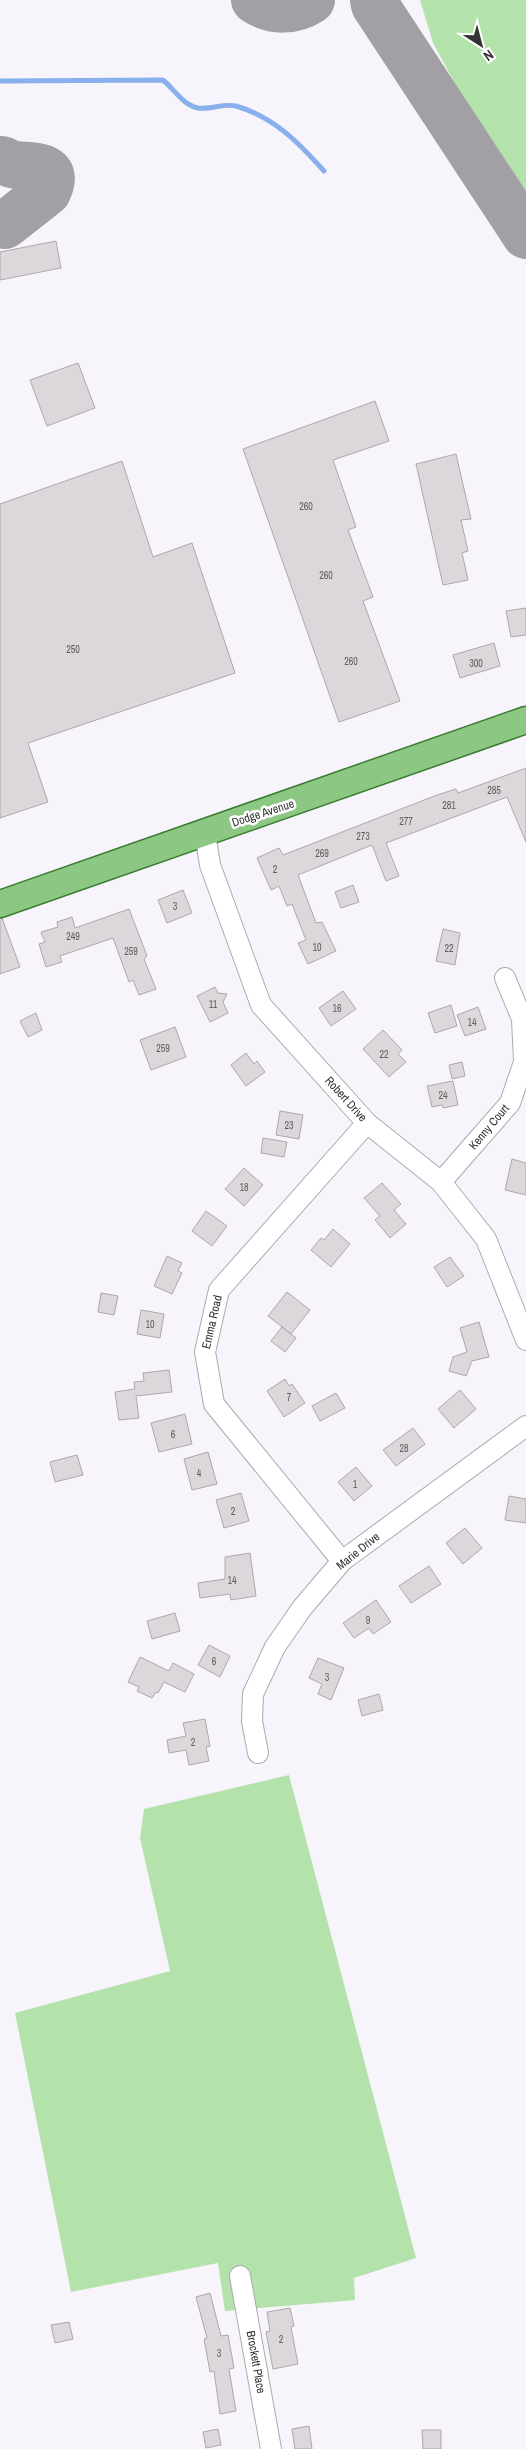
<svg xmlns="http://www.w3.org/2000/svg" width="526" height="2449" viewBox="0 0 526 2449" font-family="'Archivo Narrow',sans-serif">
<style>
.green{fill:#b4e2ab}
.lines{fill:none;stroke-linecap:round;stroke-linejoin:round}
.stream{stroke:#88b0ec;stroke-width:5}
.taxiway{stroke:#a2a0a4;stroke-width:48}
.building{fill:#ddd7dc;stroke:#ada7ac}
.minor-casing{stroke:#acaab0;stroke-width:22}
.major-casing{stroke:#3b7c32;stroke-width:29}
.minor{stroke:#fff;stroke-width:20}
.major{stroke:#8cc883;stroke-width:26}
.labels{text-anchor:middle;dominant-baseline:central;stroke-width:5;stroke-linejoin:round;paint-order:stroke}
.number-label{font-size:10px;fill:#5e5c5f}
.street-label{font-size:12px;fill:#333335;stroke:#fff}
</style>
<rect width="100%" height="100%" fill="#f7f5fb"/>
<!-- green -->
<path class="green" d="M420,0H526V197L470,111L433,43Z
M289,1775L416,2258L354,2278L355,2300L225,2311L218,2263L71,2292L15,2013L170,1971L140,1838L144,1809Z"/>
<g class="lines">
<!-- stream -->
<path class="stream" d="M0,81L163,80C174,89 183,105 198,108C210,110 224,103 236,106C274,117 299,143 324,171"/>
<!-- taxiway -->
<path class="taxiway" d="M255,0C273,12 294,11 311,0
M374,0L375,5L526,235
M2,160C7,162 12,165 17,165C34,167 61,164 47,192L5,225"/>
</g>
<!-- building -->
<path class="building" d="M56,241L61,268L0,280V252Z
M78,363L95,408L47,426L30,380Z
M375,401L389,441L333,460L356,527L348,530L373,597L363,601L400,701L339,722L243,449Z
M456,454L471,519L461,520L468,551L462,553L468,580L443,585L416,464Z
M122,461L153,557L192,543L235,673L28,743L48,802L0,818V504Z
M526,608V635L511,637L506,611Z
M494,643L500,666L460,678L453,655Z
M526,768V842L507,797L386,843L399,876L386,881L372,845L298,875L316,923L322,922L336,951L308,964L298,943L306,940L292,904L287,906L279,886L271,890L257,858L279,848L283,855L437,795L456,789L458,793Z
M353,885L359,902L341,908L335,892Z
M183,890L192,913L167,923L158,900Z
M129,909L147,956L144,959L156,989L139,995L133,980L129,982L113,938L60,956L62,962L46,967L39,944L45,942L41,932L58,927L57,922L72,917L75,928Z
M2,918L20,967L0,974V919Z
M443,929L460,933L455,965L436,961Z
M215,987L218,993L227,994L223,1002L228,1013L210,1022L197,996Z
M343,991L356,1009L331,1026L319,1008Z
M451,1005L457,1026L435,1033L428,1013Z
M478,1007L486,1029L465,1036L457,1015Z
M36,1013L42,1030L28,1037L20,1021Z
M175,1027L186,1057L151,1070L140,1040Z
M383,1030L402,1050L398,1054L406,1062L389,1077L363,1049Z
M246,1053L254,1064L257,1061L265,1072L246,1086L231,1065Z
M462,1062L465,1076L452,1079L449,1065Z
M453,1081L458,1105L443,1108L442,1105L432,1107L427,1086Z
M280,1111L303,1115L299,1139L276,1135Z
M263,1138L287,1142L284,1157L261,1153Z
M512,1159L526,1163V1195L505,1190Z
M244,1168L263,1185L244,1206L225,1189Z
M382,1183L401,1204L394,1210L406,1224L390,1238L375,1220L380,1216L364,1198Z
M206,1211L227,1226L212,1246L192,1231Z
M333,1229L350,1244L331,1267L311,1250L321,1238L324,1240Z
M167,1256L182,1263L178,1271L182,1273L172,1294L154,1286Z
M450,1257L464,1276L447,1287L434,1267Z
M287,1292L310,1310L291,1334L268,1316Z
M101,1293L118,1296L114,1315L98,1312Z
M141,1310L164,1314L160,1338L137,1334Z
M479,1322L489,1357L472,1361L466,1376L449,1371L453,1357L467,1352L460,1328Z
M282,1327L296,1338L285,1352L271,1341Z
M169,1370L172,1392L136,1396L139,1418L119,1420L115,1392L135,1389L134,1382L144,1381L143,1373Z
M285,1379L289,1386L292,1384L305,1403L284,1417L267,1391Z
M460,1390L476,1409L454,1428L438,1409Z
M336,1393L345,1408L320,1421L312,1406Z
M185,1414L192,1444L159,1452L151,1423Z
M413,1428L425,1444L396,1466L383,1450Z
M208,1452L217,1484L192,1490L184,1459Z
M77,1455L83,1475L55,1482L50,1462Z
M356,1467L372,1486L354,1501L338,1482Z
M241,1493L249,1521L224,1528L216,1500Z
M509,1496L526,1499V1523L505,1520Z
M465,1528L482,1548L463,1564L446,1543Z
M250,1553L256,1596L231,1600L230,1594L200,1598L198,1583L225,1579V1557Z
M429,1566L441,1584L411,1603L399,1586Z
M376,1600L391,1622L373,1634L369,1628L354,1638L343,1623Z
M175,1613L180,1631L152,1639L147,1621Z
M209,1645L230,1656L220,1677L198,1665Z
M140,1657L169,1671L173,1663L194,1674L185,1692L164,1682L158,1693L156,1692L152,1698L137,1691L139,1687L128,1682Z
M318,1658L344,1668L331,1700L318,1694L322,1684L309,1678Z
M379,1694L383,1710L362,1716L358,1700Z
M205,1719L210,1746L206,1747L209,1761L189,1765L186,1750L169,1753L167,1740L186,1736L183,1723Z
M210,2293L221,2336L228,2335L234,2368L229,2369L236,2411L220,2414L214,2371L210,2372L204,2339L207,2338L196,2297Z
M290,2308L294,2326L291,2327L298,2364L273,2369L266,2332L270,2331L267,2312Z
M69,2322L73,2339L55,2343L51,2325Z
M309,2426L312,2449H295L292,2429Z
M218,2429L221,2445L206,2448L203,2432Z
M422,2430H441V2449H423Z"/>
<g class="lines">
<!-- minor casing -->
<g class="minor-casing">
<path id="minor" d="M205,833L210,865L261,1005L367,1123L441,1182L486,1239L526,1340
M441,1182L510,1103L524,1062L522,1019L505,978
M342,1561L214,1404L205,1352L219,1290L367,1123
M258,1753L252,1721L253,1694L275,1647L302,1608L342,1561L526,1426
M240,2276L271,2449"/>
</g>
<!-- major casing -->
<g class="major-casing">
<path id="major" d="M0,904L526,720"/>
</g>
<!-- minor -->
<use href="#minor" class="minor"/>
<!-- major -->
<use href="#major" class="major"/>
</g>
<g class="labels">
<!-- number labels -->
<g class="number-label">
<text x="306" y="506">260</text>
<text x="326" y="575">260</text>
<text x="73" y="649">250</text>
<text x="351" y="661">260</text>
<text x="476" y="663">300</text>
<text x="494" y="790">285</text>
<text x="449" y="805">281</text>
<text x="406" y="821">277</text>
<text x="363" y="836">273</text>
<text x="322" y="853">269</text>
<text x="275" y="869">2</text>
<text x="175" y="906">3</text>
<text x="73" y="936">249</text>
<text x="317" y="947">10</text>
<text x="449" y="948">22</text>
<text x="131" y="951">259</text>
<text x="213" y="1004">11</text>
<text x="337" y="1008">16</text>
<text x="472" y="1022">14</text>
<text x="163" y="1048">259</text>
<text x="384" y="1054">22</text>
<text x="443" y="1095">24</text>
<text x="289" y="1125">23</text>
<text x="244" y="1187">18</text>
<text x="150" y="1324">10</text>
<text x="289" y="1397">7</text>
<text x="173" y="1434">6</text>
<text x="404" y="1448">28</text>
<text x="199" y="1473">4</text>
<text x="355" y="1484">1</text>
<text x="233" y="1511">2</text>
<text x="232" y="1580">14</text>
<text x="368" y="1620">9</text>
<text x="214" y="1661">6</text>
<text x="327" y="1677">3</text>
<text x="193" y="1742">2</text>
<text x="281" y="2339">2</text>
<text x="219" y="2353">3</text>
</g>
<!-- street labels -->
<g class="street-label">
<text transform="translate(263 813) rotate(-18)">Dodge Avenue</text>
<text transform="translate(346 1099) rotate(48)">Robert Drive</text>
<text transform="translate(489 1127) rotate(-50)">Kenny Court</text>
<text transform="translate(212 1322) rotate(-77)">Emma Road</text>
<text transform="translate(358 1551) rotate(-39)">Marie Drive</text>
<text transform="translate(256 2362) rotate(80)">Brockett Place</text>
</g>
</g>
<!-- north arrow -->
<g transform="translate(481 45) rotate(144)" stroke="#ffffff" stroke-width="4" paint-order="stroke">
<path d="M0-4L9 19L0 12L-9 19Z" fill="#333335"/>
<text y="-8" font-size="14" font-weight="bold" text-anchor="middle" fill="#333335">N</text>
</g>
</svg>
